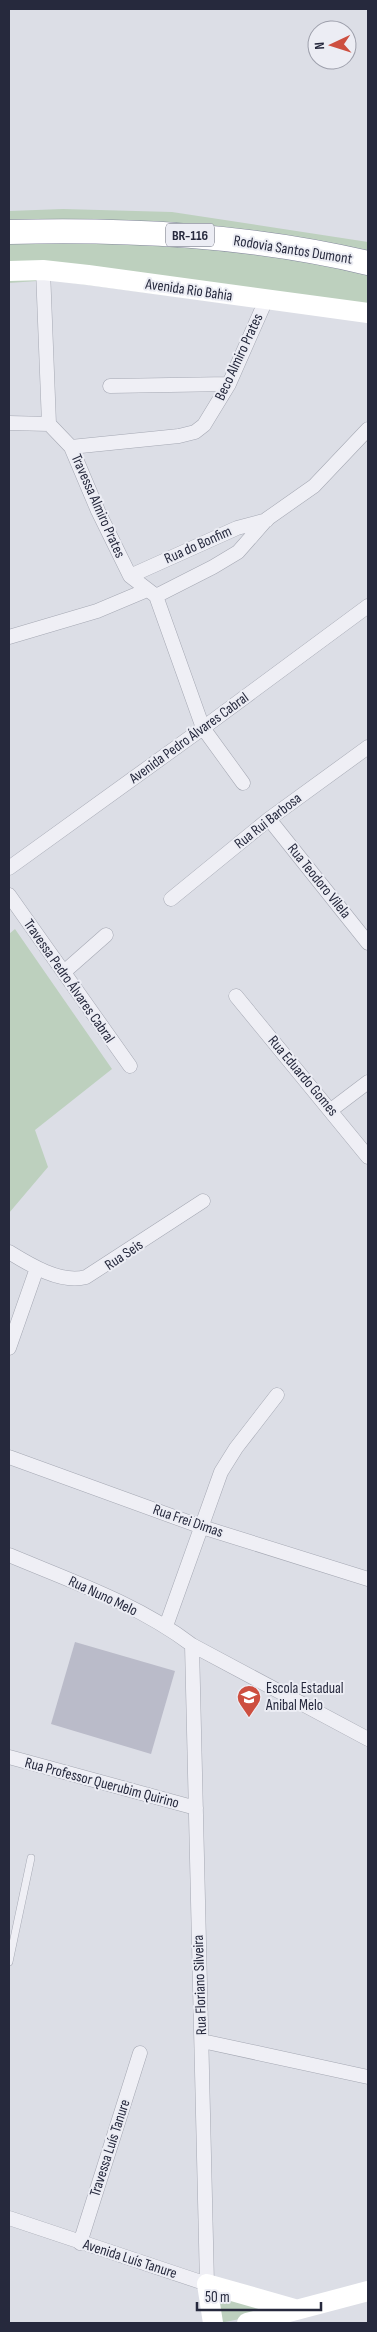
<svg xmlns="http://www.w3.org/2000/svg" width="377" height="2332" viewBox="0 0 377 2332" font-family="'Sofia Sans Condensed',sans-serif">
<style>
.green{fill:#bdd0be}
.building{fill:#babbc9}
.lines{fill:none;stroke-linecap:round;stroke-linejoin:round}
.service-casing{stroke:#a5a8b3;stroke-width:8}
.minor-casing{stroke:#a5a8b3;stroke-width:15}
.trunk-casing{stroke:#84879d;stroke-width:25}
.service{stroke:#efeff5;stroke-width:7}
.minor{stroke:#efeff5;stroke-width:14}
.secondary{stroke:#fff;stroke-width:20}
.trunk{stroke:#fff;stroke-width:24}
.labels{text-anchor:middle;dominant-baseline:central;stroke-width:4;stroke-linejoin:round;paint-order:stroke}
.shield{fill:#ecedf4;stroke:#616474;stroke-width:1}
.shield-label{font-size:14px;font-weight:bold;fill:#26293d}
.street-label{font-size:15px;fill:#26293d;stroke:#ecedf4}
.poi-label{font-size:15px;fill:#26293d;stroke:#ecedf4;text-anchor:start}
</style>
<rect width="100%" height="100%" fill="#dcdee6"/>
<!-- green -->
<path class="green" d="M63,209L172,212L368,242V322L51,280L9,283V211Z
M15,929L112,1069L35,1130L48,1167L9,1213V934Z
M212,2294L280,2311L220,2323Z"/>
<!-- building -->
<path class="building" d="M75,1642L175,1671L151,1754L51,1724Z"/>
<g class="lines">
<!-- service casing -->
<g class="service-casing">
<path id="service" d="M9,1962L31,1858"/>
</g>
<!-- minor casing -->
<g class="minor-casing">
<path id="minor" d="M43,270L49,424L71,447L98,511L130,576L156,596L203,728L243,783
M110,386L229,384
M9,423L49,424
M71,447L179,436L195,432L204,425L229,384L266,300
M130,576L237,528L267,520
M156,596L213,567L238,552L267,519L314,486L368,429
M9,637L97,611L147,590
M269,819L368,943
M9,868L203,728L368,606
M9,895L130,1066
M171,899L269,819L368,747
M64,972L106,935
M236,996L368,1157
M331,1110L368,1082
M9,1252C30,1265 61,1284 86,1277L203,1201
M9,1348L37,1268
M9,1457L202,1527L368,1579
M9,1555C71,1581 138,1604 192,1645L368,1739
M166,1626L221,1472L236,1448L277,1395
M9,1757L196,1808
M202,2041L368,2077
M9,2218L207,2284L192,1645
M80,2243L140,2053"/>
</g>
<!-- trunk casing -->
<g class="trunk-casing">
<path id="trunk" d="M9,232C130,229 249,235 368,263"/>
</g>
<!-- service -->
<use href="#service" class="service"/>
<!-- minor -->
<use href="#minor" class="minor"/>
<!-- secondary -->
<path class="secondary" d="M9,271L43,270L88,275L368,313
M213,2323L207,2284L295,2309
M247,2323L368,2291"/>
<!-- trunk -->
<use href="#trunk" class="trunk"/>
</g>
<!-- icons -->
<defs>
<g id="school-pin" transform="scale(1.25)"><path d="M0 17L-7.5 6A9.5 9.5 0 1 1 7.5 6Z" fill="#cd4f40" stroke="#ecedf4"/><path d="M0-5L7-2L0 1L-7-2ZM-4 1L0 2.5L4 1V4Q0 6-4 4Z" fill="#fff"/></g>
</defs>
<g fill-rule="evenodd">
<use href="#school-pin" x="249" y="1697"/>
</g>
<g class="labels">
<!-- shield labels -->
<rect class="shield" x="166" y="223.5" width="48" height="23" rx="4"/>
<g class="shield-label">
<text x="190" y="235">BR-116</text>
</g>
<!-- street labels -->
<g class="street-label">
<text transform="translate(293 250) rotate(9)">Rodovia Santos Dumont</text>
<text transform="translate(189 290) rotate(8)">Avenida Rio Bahia</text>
<text transform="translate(239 357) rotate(-65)">Beco Almiro Prates</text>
<text transform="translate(98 506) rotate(66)">Travessa Almiro Prates</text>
<text transform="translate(198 545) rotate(-24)">Rua do Bonfim</text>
<text transform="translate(189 738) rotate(-36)">Avenida Pedro Álvares Cabral</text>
<text transform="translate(268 821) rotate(-38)">Rua Rui Barbosa</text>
<text transform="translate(319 881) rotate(51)">Rua Teodoro Vilela</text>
<text transform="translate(69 981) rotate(55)">Travessa Pedro Álvares Cabral</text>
<text transform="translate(303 1076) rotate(50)">Rua Eduardo Gomes</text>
<text transform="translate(124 1255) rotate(-34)">Rua Seis</text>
<text transform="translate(188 1521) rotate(19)">Rua Frei Dimas</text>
<text transform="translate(103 1596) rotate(25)">Rua Nuno Melo</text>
<text transform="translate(102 1783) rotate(15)">Rua Professor Querubim Quirino</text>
<text transform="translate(200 1985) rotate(-92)">Rua Floriano Silveira</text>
<text transform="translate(110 2148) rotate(-72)">Travessa Luís Tanure</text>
<text transform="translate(130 2259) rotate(18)">Avenida Luís Tanure</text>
</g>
<!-- poi labels -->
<g class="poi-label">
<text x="266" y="1688">Escola Estadual<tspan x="266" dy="17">Anibal Melo</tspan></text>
</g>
</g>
<!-- border -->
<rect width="377" height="2332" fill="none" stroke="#26293d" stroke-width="20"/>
<!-- north arrow -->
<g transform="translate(332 45) rotate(266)"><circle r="24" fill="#ecedf4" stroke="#9d9fab"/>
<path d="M0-4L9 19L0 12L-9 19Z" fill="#cd4f40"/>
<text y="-8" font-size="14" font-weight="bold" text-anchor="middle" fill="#26293d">N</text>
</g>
<!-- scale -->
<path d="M197 2302v8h124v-8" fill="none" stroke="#26293d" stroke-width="2.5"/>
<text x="205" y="2302" font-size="15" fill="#26293d" stroke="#ecedf4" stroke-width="4" paint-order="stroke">50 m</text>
</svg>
